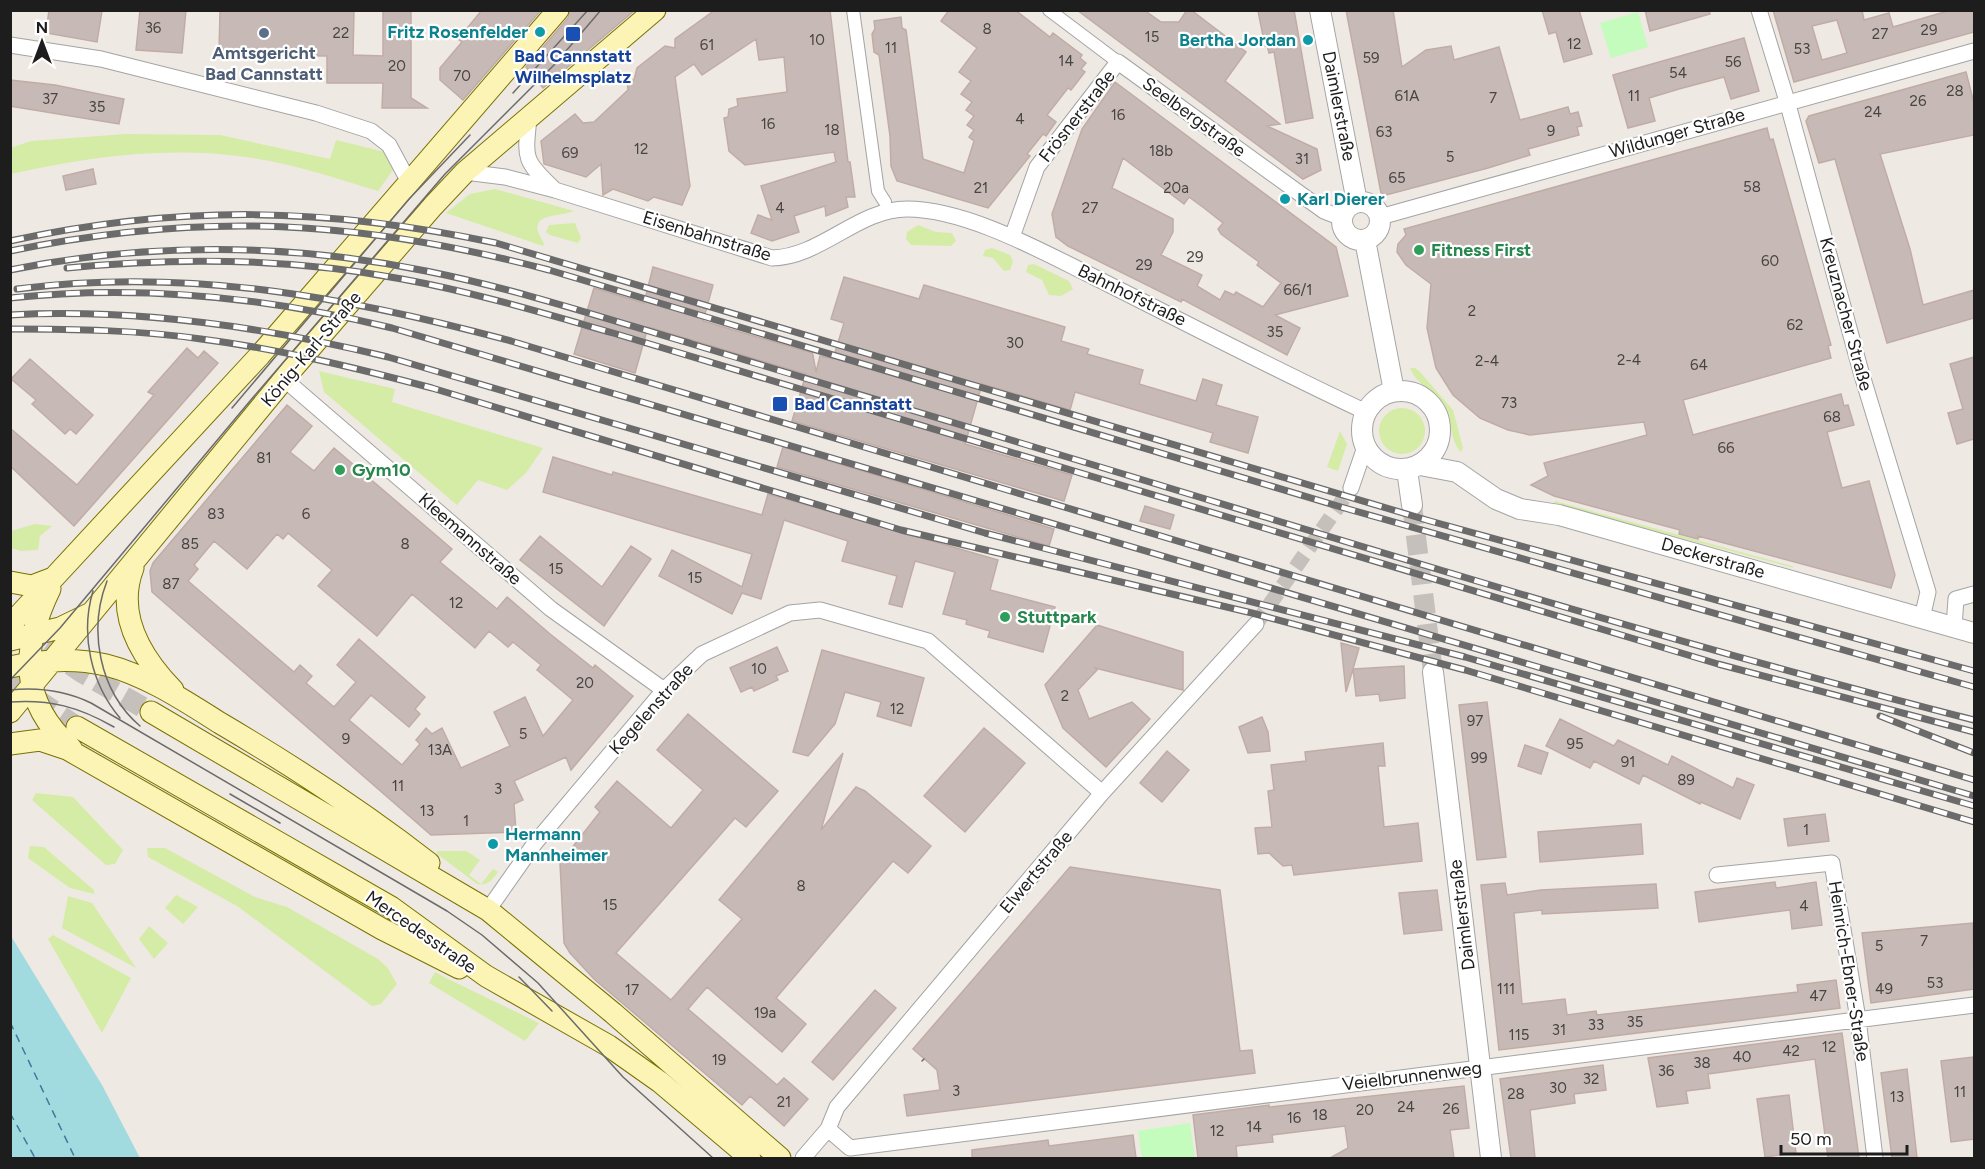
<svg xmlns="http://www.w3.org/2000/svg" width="1985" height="1169" viewBox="0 0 1985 1169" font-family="Figtree,sans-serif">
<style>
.grass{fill:#d4eca6}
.park{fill:#c3fcbd}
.water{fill:#a1dbdf}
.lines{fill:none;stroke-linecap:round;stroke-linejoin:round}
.ferry{stroke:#3e7a99;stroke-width:1.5;stroke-dasharray:8 6;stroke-linecap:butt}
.building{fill:#c7bab6;stroke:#c1aca5;stroke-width:1.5;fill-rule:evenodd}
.minor-tunnel{stroke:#c5c0bb;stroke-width:15;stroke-dasharray:15 8;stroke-linecap:butt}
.tertiary-tunnel{stroke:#c5c0bb;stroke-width:20;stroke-dasharray:20 10;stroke-linecap:butt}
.secondary-tunnel{stroke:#c5c0bb;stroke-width:21;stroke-dasharray:21 10;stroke-linecap:butt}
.pedestrian-casing{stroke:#a4a4a4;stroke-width:14}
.minor-casing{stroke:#a4a4a4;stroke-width:17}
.tertiary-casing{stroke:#a4a4a4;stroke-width:22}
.secondary-casing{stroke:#797200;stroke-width:23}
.pedestrian{stroke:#fff;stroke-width:12}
.minor{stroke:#fff;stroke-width:15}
.tertiary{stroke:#fff;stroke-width:20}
.secondary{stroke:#fcf4b4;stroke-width:21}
.tram{stroke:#6b6b6b;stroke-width:1.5}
.rail-casing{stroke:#6b6b6b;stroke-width:7}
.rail{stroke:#fff;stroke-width:4.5;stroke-dasharray:14;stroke-linecap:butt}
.culture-dot{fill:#0f9aa8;stroke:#fff;stroke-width:2}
.service-dot{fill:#5c6f8a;stroke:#fff;stroke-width:2}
.transit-dot{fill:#1a4fb4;stroke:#fff;stroke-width:2}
.leisure-dot{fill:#2e9e5b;stroke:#fff;stroke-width:2}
.labels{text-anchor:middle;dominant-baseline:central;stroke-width:4.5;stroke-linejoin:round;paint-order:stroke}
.number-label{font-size:15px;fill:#484443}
.culture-label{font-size:18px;font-weight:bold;fill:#0d838f;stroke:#fff;text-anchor:end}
.service-label{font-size:18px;font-weight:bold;fill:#4e5e75;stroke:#fff}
.transit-label{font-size:18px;font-weight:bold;fill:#164399;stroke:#fff}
.street-label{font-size:18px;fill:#1d1d1d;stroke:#fff}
.leisure-label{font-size:18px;font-weight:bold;fill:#27864d;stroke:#fff;text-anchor:start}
</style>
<rect width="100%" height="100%" fill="#efe9e3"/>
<!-- grass -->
<path class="grass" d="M126,134L220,135L330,159L336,140L385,152L393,170L378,191C335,178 291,163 246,157C166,146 88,157 11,174L10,148L31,141Z
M495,189L574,211C557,218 523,212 544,243L543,246L446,213L470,194Z
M575,223L581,238L578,243L550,235L546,232L549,225Z
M918,225L936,232L952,233L956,241L951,246L911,245L906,239L907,232Z
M992,248L1010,255L1013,261L1010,270L1004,271L993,258L983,256L985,250Z
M1034,264L1069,281L1073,289L1061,296L1049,295L1042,280L1026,272L1028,265Z
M1410,368H1415L1420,372L1453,410L1463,448L1461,452C1449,439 1453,422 1444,408C1435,392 1417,385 1410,368Z
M319,371L395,389L392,402L543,448L526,473L507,490L478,480L457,505L324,392Z
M1379 431a23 23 0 1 1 46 0a23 23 0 1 1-46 0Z
M1340,431L1347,444L1338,471L1327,467Z
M1555,501L1792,566L1794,568L1554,504Z
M35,524L52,526L40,536L38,550L21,551L11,548V531Z
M36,793L73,797L123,850L115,864L106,865L32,800Z
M30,846L44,847L94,890V894L70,888L28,858Z
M147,848H165L255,897L287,907L378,959L387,967L397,984L381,1004L372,1006L237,906L148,857Z
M438,851H466L480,860L469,875L481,884L493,869L498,872C492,880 488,886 477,884L436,853Z
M176,895L198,907L183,924L165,908Z
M68,896L92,903L136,968L62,928Z
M149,926L168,943L154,959L139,939Z
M53,935L131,978L102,1033L48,939Z
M435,972L446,978L539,1023L525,1041L429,983Z"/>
<!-- park -->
<path class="park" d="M1638,12L1648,47L1611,58L1600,23Z
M1190,1123L1195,1158H1142L1138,1131Z"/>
<!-- water -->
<path class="water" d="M11,936L102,1085L140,1158H11Z"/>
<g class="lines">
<!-- ferry -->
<path class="ferry" d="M10,1022L75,1158
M10,1113L35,1158"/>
</g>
<!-- building -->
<path class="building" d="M49,10L102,11L97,42L46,33Z
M140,10H186L182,53L136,50Z
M220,10H354L353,55L383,56V10H411V98L427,108H382L383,83H327V56L219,55Z
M482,10H541L463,100L440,80V68L462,42L458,39Z
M570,10H635L543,88L526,67L568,18Z
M715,10H830L848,162H850L855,197H846L848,207L826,216L825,206L794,216L799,232L772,241L751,233L758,215L772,220L761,186L836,162L834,152L745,165L729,151L724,118L728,117L729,109L738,106L737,99L787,92L784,57L759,60L756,39L702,75L694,64L675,77L690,186L682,205L654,197L648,201L613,189L603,195L601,164L586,177L544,164L541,141L575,114L583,123L594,122L628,90L627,80H634L637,68L665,46L675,48V39Z
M949,10H1015L1050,37L1053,33L1082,55L1080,58L1086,63L1081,69L1085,72L1071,90L1068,88L1047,115L1056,122L1046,136L1043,134L1027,154L1030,156L988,208L897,181L891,166L890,136L879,55L874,52L872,34L875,29L874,21L901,17L902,28L906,30L923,159L964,173L974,141L969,137L974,130L967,125L974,116L966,110L972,102L961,94L971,81L959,72L977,48L941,21Z
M1077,10H1144L1161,22H1179L1187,10H1191L1246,52L1225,81L1280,124L1267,126L1317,149L1321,170L1303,179Z
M1294,10L1313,118L1286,123L1274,52L1269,53L1267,45L1265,46L1258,11Z
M1346,10H1393L1402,67L1426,50L1451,46L1454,60L1499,47L1520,120L1568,107L1570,114L1578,112L1582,126L1577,127L1579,135L1528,149L1530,155L1488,168L1386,195L1381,193Z
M1542,10H1579L1592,54L1564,62L1556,32L1549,34Z
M1645,10H1709L1710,14L1650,31Z
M1773,10H1862L1864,20L1889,13L1893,27L1951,10H1974V32L1794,82ZM1837,20L1847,53L1822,60L1812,26Z
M1744,38L1759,91L1731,99L1724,77L1679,89L1649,98L1655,121L1628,128L1613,75Z
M1966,72L1974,103V135L1880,154L1910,249L1923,305L1974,290V318L1887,343L1835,159L1819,163L1806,121L1809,116Z
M10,80L55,85L124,99L119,124L10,106Z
M1115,82L1336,247L1348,296L1275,315L1300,328L1287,355L1182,299L1181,302L1068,246L1056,237L1052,214L1082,129ZM1123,158L1184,204L1189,197L1204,208L1223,223L1218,229L1221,234L1259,262L1257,265L1281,283L1263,307L1236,292L1234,295L1225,291L1220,300L1197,286L1202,275L1161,255L1173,232V219L1112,188Z
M1767,128L1770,140L1773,139L1831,345L1828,346L1831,358L1683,400L1693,435L1841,394L1844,406L1848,405L1854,425L1827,432L1842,488L1869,481L1895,575L1891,588L1698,536V539L1679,534L1680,530L1554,496L1531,485L1548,476L1544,463L1647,435L1644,422L1530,435L1508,430L1480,418L1453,395L1436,368L1427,328L1431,284L1406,265L1397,252L1398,244L1406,235L1404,229Z
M93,169L96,184L66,190L63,176Z
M653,267L713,285L703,321L812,353V350L816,372L820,356L833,359L844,323L831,319L844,277L919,299L924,285L1065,327L1061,341L1089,349L1087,354L1143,370L1139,384L1196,401L1203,379L1222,385L1216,405L1258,417L1248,453L1210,442L1213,433L1075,392L1070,410L982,384L965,444L1072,475L1064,501L792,421L806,374L648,327L635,373L574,354L594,288L644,303Z
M187,348L198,358L204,351L218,363L74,526L10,466V428L77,485L154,395L148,392Z
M1974,357V439L1957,444L1948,413L1963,409L1950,364Z
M30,359L93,415L76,434L70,429L65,434L32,404L36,400L11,379Z
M287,405L312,426L290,452L314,471L334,448L452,549L440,562L497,609L507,597L550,634L593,668L595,665L633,696L571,770L566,757L514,781L523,800L514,804L516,832L431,835L152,592L150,571L153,563ZM288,533L332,570L318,586L377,636L412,594L475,648L489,631L508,647L513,642L541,665L537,670L573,700L543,736L525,697L494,712L510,746L461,768L442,728L432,734L426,728L416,740L420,744L402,765L349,720L371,695L409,727L420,714L415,709L425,697L359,639L337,665L356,682L334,707L306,683L312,676L300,665L294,672L188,581L198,569L194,565L214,541L247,569L277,534L283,539Z
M783,447L1054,529L1049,546L777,467Z
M553,457L612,475L613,472L762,515L768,494L998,560L990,590L1055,607L1043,652L988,637L990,631L966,624L967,620L943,614L955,572L915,561L902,607L889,604L897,576L842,561L848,541L784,520L761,599L742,593L732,614L659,576L672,550L742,587L752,554L543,492Z
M1145,506L1174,515L1170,529L1140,521Z
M540,536L602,587L631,546L651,559L604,626L520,560Z
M1097,625L1183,652V690L1095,668L1097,670L1078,690L1089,719L1132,702L1150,719L1106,767L1063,728L1045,685Z
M1341,643L1359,648L1353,669L1404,666L1405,698L1380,701L1379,694L1356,696L1353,669L1346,692Z
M777,647L788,671L776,676L778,680L754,691L752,687L741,692L730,668Z
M822,650L924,678L911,726L877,716L881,702L845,692L835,724L808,756L793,752Z
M1487,702L1506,857L1477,860L1459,705Z
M688,714L778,791L746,827L735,818L616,953L671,1000L742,919L719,900L843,753L821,830L856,787L865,791L931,846L908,873L893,861L776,998L806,1024L782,1052L707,987L688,1009L777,1085L784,1078L808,1099L784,1126L750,1096L742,1105L594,979L570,953L564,943L560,863L600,812L595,807L617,781L671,828L703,790L657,750Z
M1262,717L1268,732L1270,751L1248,753L1239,727Z
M1560,719L1614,746L1618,740L1668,765L1672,756L1733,788L1737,778L1754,785L1740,819L1701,802L1700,804L1643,775L1639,784L1594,761L1590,768L1546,746Z
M984,728L1025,763L965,832L924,796Z
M1383,743L1385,766H1378L1384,827L1418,823L1422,861L1294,875L1292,865L1283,866L1269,853L1258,854L1255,828L1272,827L1268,791L1274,790L1271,765L1306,761L1305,752Z
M1525,745L1548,753L1541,774L1518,766Z
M1167,751L1189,770L1162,802L1140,783Z
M1825,814L1829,841L1788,846L1784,819Z
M1641,824L1643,854L1540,862L1538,832Z
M1070,867L1220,890L1240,1051L1252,1050L1255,1073L907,1116L904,1095L940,1090L937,1070L913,1049Z
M1775,882L1776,888L1816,882L1822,925L1792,929L1790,910L1699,922L1695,892Z
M1505,883L1507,895L1541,890L1656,884L1658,908L1542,914V910L1514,913L1522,1004L1565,999L1567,1015L1596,1011L1597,1015L1798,992L1797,985L1836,980L1840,1008L1499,1050L1481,885Z
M1437,890L1442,930L1404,934L1399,893Z
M1973,923L1974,989L1871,1003L1862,933Z
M875,990L896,1008L833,1080L812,1062Z
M1842,1033L1859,1158H1828L1815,1059L1708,1074L1710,1088L1686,1091L1688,1103L1657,1107L1648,1058Z
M1973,1057L1974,1139L1951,1142L1941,1061Z
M1603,1065L1606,1090L1574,1094L1575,1103L1530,1110L1535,1158H1511L1500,1079Z
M1907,1069L1917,1158H1892L1881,1073Z
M1464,1086L1469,1128L1450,1130L1454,1158H1330L1348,1148L1345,1126L1272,1135L1273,1142L1236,1146L1237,1158H1198L1193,1115L1269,1105V1107Z
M1789,1095L1796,1153L1765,1157L1757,1099Z
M1133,1135L1136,1158H972V1150L1048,1140L1049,1146Z"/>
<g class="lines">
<!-- minor-tunnel -->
<path class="minor-tunnel" d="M1256,624L1351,488"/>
<!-- tertiary-tunnel -->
<path class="tertiary-tunnel" d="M1412,505L1433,672"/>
<!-- secondary-tunnel -->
<path class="secondary-tunnel" d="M20,629L81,672L151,712
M10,681L77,727"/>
<!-- pedestrian casing -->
<g class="pedestrian-casing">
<path id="pedestrian" d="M853,10L878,191L885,202
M1049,10L1118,62"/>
</g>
<!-- minor casing -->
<g class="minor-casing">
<path id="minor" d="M1759,10L1787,101L1861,372L1928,592L1922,618
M10,45L101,59L316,113L371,131L389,145L409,182
M529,118C525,158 523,160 553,188
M465,172L505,177L555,190L772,258C821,257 858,209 907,209C966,209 1041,251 1094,277C1184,322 1274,369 1366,412
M1380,217L1974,51
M1012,237L1037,167L1118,62L1324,211L1342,218
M284,379L551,609L664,690
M1351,488L1365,447
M1954,627L1956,599L1974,594
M1717,875L1832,863L1858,1019L1875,1158
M488,910L535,843L664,690L702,654L790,613L820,610L928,641L1102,793
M828,1129L850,1148
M850,1148L1974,1005
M803,1158L828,1129L837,1107L1102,793L1256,624"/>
</g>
<!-- tertiary casing -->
<g class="tertiary-casing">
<path id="tertiary" d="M1320,10L1357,202
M1342 221a19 19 0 1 1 38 0a19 19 0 1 1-38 0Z
M1365,240L1394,391
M1362 430a39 39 0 1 1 78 0a39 39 0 1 1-78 0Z
M1420,465L1457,472L1496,499L1520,509L1559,515L1974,633
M1407,470L1412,505
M1433,672L1491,1158"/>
</g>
<!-- secondary casing -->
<g class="secondary-casing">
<path id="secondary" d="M133,568C115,615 141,657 173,690
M10,582L32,586L53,578
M50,589C21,649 19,701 71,748
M10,625L260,355L558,10
M10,640L60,628L89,614
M10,667C41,660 76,658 106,665C146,675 185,701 220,723C293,766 362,811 429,863
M10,712L294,367L433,206L465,172L655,10
M151,712L488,910L613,1013L780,1158
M77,727L391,907L486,976L609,1046L660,1082L750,1158
M10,744L40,740L67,749L382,929L459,968"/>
</g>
<!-- pedestrian -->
<use href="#pedestrian" class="pedestrian"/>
<!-- minor -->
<use href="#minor" class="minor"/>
<!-- tertiary -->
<use href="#tertiary" class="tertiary"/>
<!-- secondary -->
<use href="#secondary" class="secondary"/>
<!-- tram -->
<path class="tram" d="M513,93L588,10
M232,408L409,199L470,135
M107,581C88,630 99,691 140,726
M93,591C80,634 91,684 120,718
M10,680L60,628L250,401L445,174L554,65L601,10
M10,690C39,687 66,691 91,703L447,911L482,935L538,983L623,1077L713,1158
M10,702C50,699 79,707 114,727
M230,794L280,823
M519,977L552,1011
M922,1061L924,1059"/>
<!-- rail casing -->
<g class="rail-casing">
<path id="rail" d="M10,241C181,204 326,207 496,243L1430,521L1974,671
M10,251C204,211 359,220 549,270L1341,507L1974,687
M67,268C179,257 291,258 402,279C473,292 543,313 613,333L1718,664L1974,732
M10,270C147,242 289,243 426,271C516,289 604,318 692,344C802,378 913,410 1024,444C1340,539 1655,639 1974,720
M17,289C187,267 347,297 511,341L1974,780
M10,298C139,284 267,297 392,328L1974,796
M10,315C138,308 265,327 388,357L985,533L1465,657L1974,806
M10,329C74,329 138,330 201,339C280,349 356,368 432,388L901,530L1252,613L1465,670L1974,822
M1880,716L1974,753"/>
</g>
<!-- rail -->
<use href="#rail" class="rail"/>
</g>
<!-- markers -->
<g class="culture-dot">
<circle cx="540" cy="32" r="6"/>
<circle cx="1308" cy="40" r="6"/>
<circle cx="1285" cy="199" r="6"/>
<circle cx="493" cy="844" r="6"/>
</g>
<circle class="service-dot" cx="264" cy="33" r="6"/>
<g class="transit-dot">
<rect x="565" y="26" width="16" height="16" rx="3"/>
<rect x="772" y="396" width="16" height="16" rx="3"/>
</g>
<g class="leisure-dot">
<circle cx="1419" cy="250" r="6"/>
<circle cx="340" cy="470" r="6"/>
<circle cx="1005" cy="617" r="6"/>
</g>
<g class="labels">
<!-- number labels -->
<g class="number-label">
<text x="153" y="28">36</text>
<text x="987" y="29">8</text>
<text x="1929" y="30">29</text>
<text x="341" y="33">22</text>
<text x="1880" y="34">27</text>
<text x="1152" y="37">15</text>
<text x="817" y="40">10</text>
<text x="1574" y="44">12</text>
<text x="707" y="45">61</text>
<text x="891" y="48">11</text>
<text x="1802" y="49">53</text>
<text x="1371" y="58">59</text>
<text x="1066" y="61">14</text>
<text x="1733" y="62">56</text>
<text x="397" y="66">20</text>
<text x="1678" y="73">54</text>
<text x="462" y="76">70</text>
<text x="1955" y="91">28</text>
<text x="1407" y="96">61A</text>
<text x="1634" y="96">11</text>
<text x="1493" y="98">7</text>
<text x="50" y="99">37</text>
<text x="1918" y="101">26</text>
<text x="97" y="107">35</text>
<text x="1873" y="112">24</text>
<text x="1118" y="115">16</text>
<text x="1020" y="119">4</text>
<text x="768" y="124">16</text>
<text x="832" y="130">18</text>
<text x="1551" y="131">9</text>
<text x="1384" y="132">63</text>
<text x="641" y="149">12</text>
<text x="1161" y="151">18b</text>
<text x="570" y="153">69</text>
<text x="1450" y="157">5</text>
<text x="1302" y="159">31</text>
<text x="1397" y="178">65</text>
<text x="1752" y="187">58</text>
<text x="981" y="188">21</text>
<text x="1176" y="188">20a</text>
<text x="780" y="208">4</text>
<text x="1090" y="208">27</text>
<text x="1195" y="257">29</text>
<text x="1770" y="261">60</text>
<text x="1144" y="265">29</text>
<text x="1298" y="290">66/1</text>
<text x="1472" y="311">2</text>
<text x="1795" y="325">62</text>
<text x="1275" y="332">35</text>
<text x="1015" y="343">30</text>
<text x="1629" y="360">2-4</text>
<text x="1487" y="361">2-4</text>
<text x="1699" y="365">64</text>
<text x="1509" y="403">73</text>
<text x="1832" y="417">68</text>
<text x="1726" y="448">66</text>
<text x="264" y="458">81</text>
<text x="216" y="514">83</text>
<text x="306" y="514">6</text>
<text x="190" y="544">85</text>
<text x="405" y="544">8</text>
<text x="556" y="569">15</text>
<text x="695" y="578">15</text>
<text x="171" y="584">87</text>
<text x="456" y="603">12</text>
<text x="759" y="669">10</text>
<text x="585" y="683">20</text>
<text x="1065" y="696">2</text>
<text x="897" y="709">12</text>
<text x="1475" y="721">97</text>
<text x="523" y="734">5</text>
<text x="346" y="739">9</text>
<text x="1575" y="744">95</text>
<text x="440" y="750">13A</text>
<text x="1479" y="758">99</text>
<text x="1628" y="762">91</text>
<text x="1686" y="780">89</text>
<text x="398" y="786">11</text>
<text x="498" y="789">3</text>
<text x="427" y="811">13</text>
<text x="466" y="821">1</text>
<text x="1806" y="830">1</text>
<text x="801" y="886">8</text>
<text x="610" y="905">15</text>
<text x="1804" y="906">4</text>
<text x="1924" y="941">7</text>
<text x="1879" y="946">5</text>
<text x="1935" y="983">53</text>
<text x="1506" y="989">111</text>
<text x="1884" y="989">49</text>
<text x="632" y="990">17</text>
<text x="1818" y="996">47</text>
<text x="765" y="1013">19a</text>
<text x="1635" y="1022">35</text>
<text x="1596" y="1025">33</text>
<text x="1559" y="1030">31</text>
<text x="1519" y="1035">115</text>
<text x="1829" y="1047">12</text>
<text x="1791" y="1051">42</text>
<text x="1742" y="1057">40</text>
<text x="719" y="1060">19</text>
<text x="1702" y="1063">38</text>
<text x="1666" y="1071">36</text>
<text x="1591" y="1079">32</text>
<text x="1558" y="1088">30</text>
<text x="956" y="1091">3</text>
<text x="1960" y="1092">11</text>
<text x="1516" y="1094">28</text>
<text x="1897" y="1097">13</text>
<text x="784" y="1102">21</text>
<text x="1406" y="1107">24</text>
<text x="1451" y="1109">26</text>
<text x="1365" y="1110">20</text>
<text x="1320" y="1115">18</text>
<text x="1294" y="1118">16</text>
<text x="1254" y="1127">14</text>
<text x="1217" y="1131">12</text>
</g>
<!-- culture labels -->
<g class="culture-label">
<text x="528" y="32">Fritz Rosenfelder</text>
<text x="1296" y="40">Bertha Jordan</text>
<text x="1297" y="199" text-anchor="start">Karl Dierer</text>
<text x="505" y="834" text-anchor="start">Hermann<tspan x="505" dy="21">Mannheimer</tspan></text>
</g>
<!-- service labels -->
<g class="service-label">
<text x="264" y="53">Amtsgericht<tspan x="264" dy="21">Bad Cannstatt</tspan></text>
</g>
<!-- transit labels -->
<g class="transit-label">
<text x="573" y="56">Bad Cannstatt<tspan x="573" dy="21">Wilhelmsplatz</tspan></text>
<text x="794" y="404" text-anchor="start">Bad Cannstatt</text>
</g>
<!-- street labels -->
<g class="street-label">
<text transform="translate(1339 106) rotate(79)">Daimlerstraße</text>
<text transform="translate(1077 116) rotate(-52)">Frösnerstraße</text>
<text transform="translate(1194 117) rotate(36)">Seelbergstraße</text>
<text transform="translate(1677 133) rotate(-16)">Wildunger Straße</text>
<text transform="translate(707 236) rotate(17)">Eisenbahnstraße</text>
<text transform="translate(1132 295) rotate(26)">Bahnhofstraße</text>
<text transform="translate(1846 314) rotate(75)">Kreuznacher Straße</text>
<text transform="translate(311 349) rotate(-50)">König-Karl-Straße</text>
<text transform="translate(470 539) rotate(41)">Kleemannstraße</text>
<text transform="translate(1713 558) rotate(16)">Deckerstraße</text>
<text transform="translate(651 709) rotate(-48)">Kegelenstraße</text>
<text transform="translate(1036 872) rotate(-50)">Elwertstraße</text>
<text transform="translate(1462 915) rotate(-97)">Daimlerstraße</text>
<text transform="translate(421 932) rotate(35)">Mercedesstraße</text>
<text transform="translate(1849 971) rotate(81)">Heinrich-Ebner-Straße</text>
<text transform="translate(1412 1076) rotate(-7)">Veielbrunnenweg</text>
</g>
<!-- leisure labels -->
<g class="leisure-label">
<text x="1431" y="250">Fitness First</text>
<text x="352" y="470">Gym10</text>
<text x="1017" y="617">Stuttpark</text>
</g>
</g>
<!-- border -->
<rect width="1985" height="1169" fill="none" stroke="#1d1d1d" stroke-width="24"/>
<!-- north arrow -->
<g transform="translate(42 42)" stroke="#ffffff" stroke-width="4.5" paint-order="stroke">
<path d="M0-4.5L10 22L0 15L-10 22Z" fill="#1d1d1d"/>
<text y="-9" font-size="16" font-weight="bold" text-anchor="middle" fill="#1d1d1d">N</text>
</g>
<!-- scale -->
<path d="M1781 1145v9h126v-9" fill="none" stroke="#1d1d1d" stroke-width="3"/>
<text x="1790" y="1145" font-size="18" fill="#1d1d1d" stroke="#ffffff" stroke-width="4.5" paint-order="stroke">50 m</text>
</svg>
